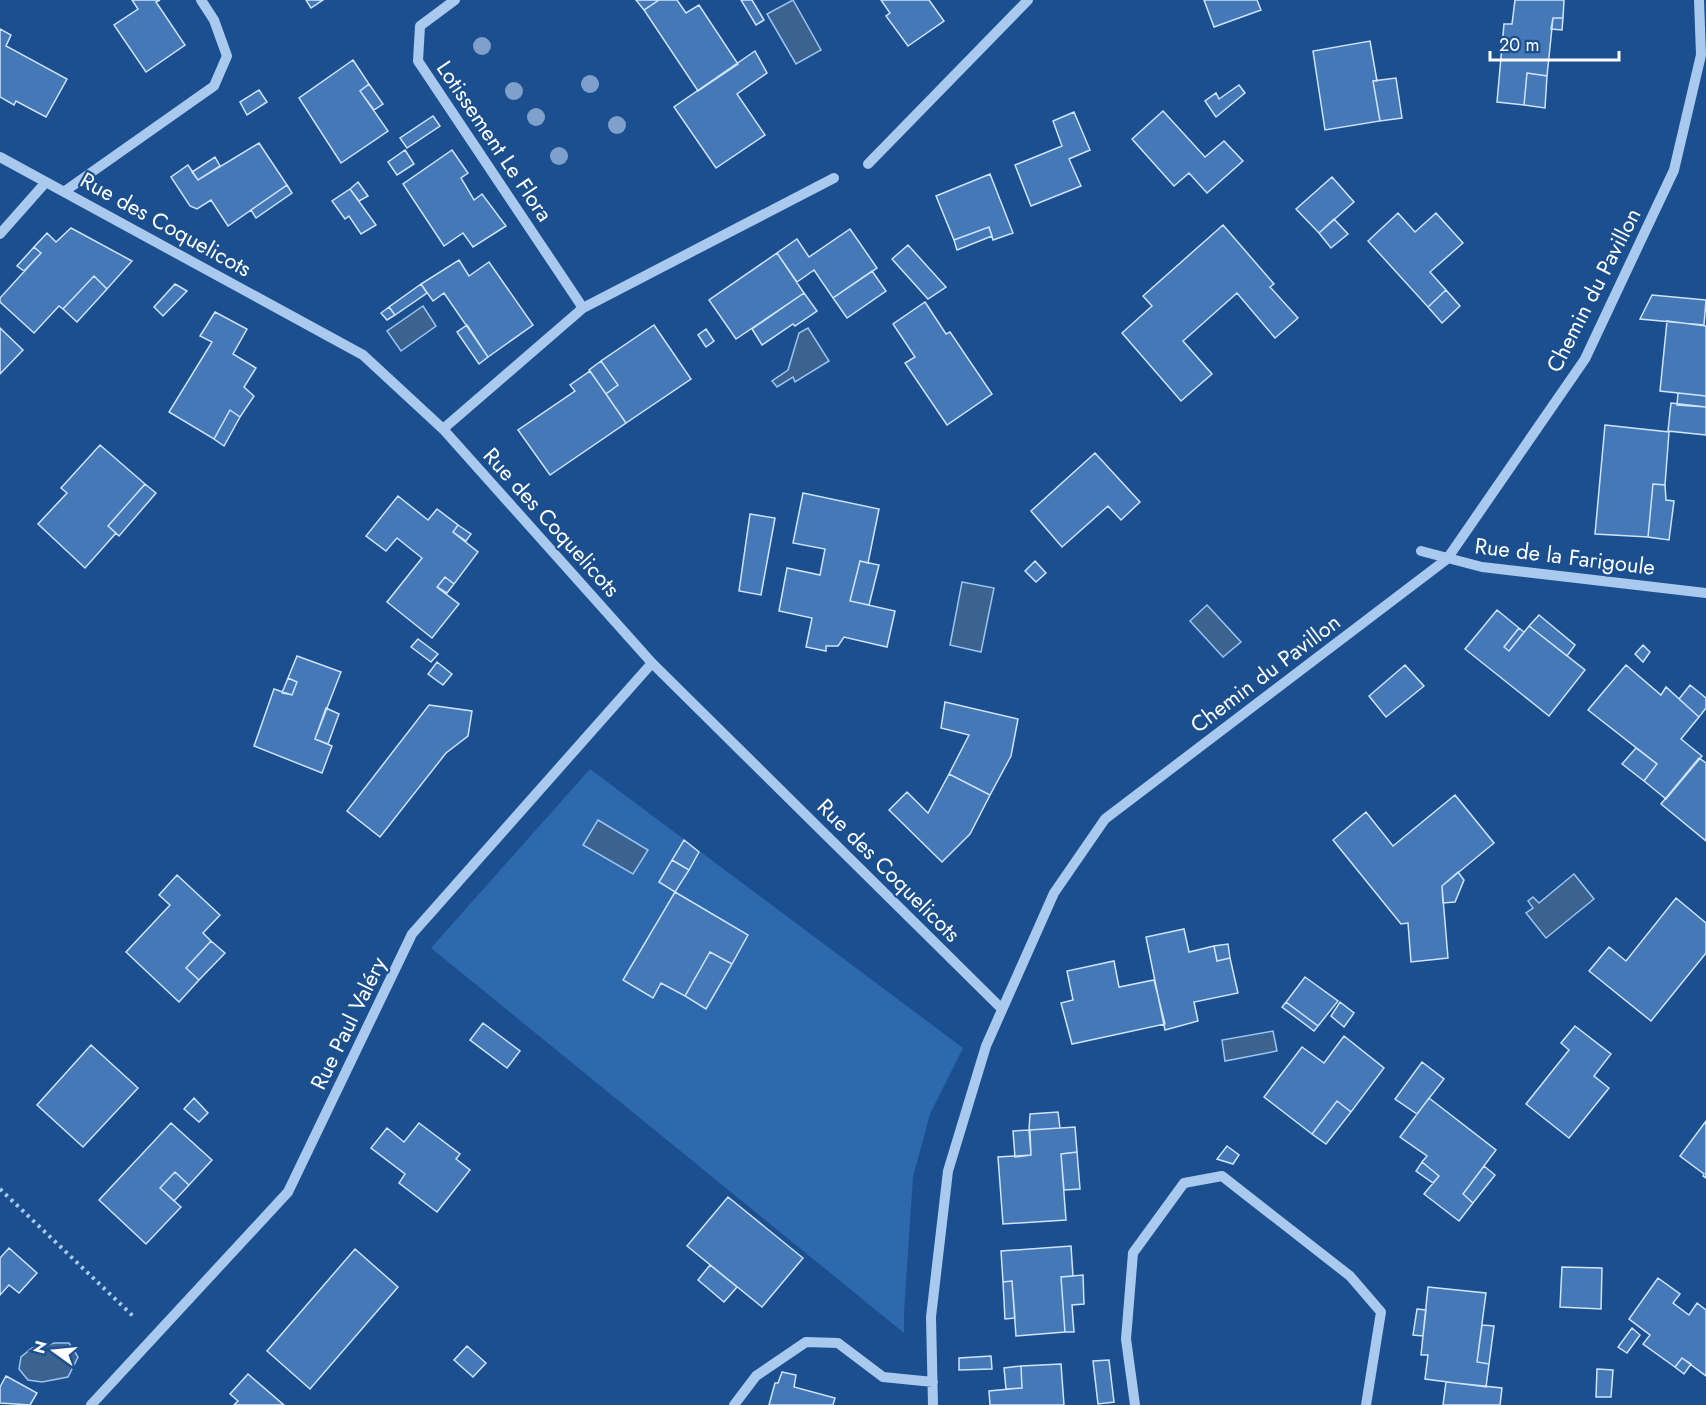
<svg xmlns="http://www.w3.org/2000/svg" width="1706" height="1405" viewBox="0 0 1706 1405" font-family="Jost,sans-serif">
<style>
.green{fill:#2e69ad}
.water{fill:#3c6290;stroke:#9cc4f0;stroke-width:1.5}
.building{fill:#4478b7;stroke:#cfe3fa;stroke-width:1.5}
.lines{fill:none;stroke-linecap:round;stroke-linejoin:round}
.path{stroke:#a9c9ee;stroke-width:4;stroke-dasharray:3 4.5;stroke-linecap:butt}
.minor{stroke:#a9c9ee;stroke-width:10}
.tree{fill:#7ea0ca}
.labels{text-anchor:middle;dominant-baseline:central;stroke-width:4.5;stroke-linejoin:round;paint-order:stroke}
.street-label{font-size:22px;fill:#fff;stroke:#1b4f8f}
</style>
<rect width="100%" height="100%" fill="#1b4f8f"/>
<!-- green -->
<path class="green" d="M590,769L963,1048L930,1114L913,1177L904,1312V1333L431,948Z"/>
<!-- water -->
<path class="water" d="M793,0L821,50L796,64L767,14Z
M423,306L436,326L401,351L387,331Z
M808,328L829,361L795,382L793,377L777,387L772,381L788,370L799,333Z
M962,582L994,588L981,652L950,645Z
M1207,605L1241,642L1223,657L1190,621Z
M598,820L648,850L633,874L583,845Z
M1574,874L1594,899L1546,938L1526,913L1533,908L1528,901L1533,897L1539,903Z
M1273,1031L1277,1051L1225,1061L1222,1040Z
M55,1343H69L78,1357L68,1377L42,1382L28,1380L19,1369L21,1357L32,1348Z"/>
<!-- building -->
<path class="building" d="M132,0H160L156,2L185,45L146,72L114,25L138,9Z
M306,0H323L311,8Z
M636,0H659L644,10Z
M659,0H677L686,13L699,5L738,64L698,91L644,10Z
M741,0H752L764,20L756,25Z
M881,0H929L944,21L908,46L886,16L890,13Z
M1204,0H1257L1261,10L1214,27Z
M1515,0H1564L1563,18H1553L1547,76L1527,73L1524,105L1497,102L1504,24H1512Z
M1553,18H1563L1562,30L1551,29Z
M0,29L11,35L6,46L67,79L46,117L16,101L14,105L0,97Z
M1370,41L1377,81H1373L1380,121L1325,130L1313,51Z
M755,51L767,73L737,94L765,135L716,168L674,107Z
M353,60L369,84L360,91L388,131L341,163L299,98Z
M1527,73L1547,76L1545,108L1524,105Z
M1396,78L1402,118L1380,121L1373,81Z
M369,84L383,104L374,110L360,91Z
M1239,85L1245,93L1216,117L1205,101L1216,93L1219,99Z
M259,90L267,102L247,115L240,102Z
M1163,111L1205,157L1224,141L1243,161L1207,193L1189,173L1174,186L1132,139Z
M1074,112L1090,150L1069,159L1081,186L1031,206L1015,165L1062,146L1053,121Z
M433,116L440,126L407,148L400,138Z
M259,143L287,185L228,226L211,200L197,209L190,206L171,177L188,165L198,180Z
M405,150L414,164L397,175L388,162Z
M452,150L468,173L461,178L474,200L482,194L506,226L473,247L463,233L444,246L403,184Z
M215,157L220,166L198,180L192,172Z
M990,174L1013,233L993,240L989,227L954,240L936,196Z
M1332,177L1354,202L1319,233L1296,209Z
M358,182L368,196L359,201L350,189Z
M287,185L292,193L256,218L251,210Z
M350,189L376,225L361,234L349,216L345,219L332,201Z
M1398,213L1415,232L1436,213L1463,243L1430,272L1446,290L1428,307L1368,241Z
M1334,219L1348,234L1331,248L1319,233Z
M1223,225L1274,284L1270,287L1298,318L1275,338L1237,293L1183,341L1212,374L1181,401L1122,333L1152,306L1143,296Z
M989,227L992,236L957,250L954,240Z
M71,228L132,261L107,289L94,276L63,309L59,306L34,333L0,302V298L41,253L34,247L47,233L56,242Z
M850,229L877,268L833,298L814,270L797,282L777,253L797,239L809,257Z
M908,245L946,287L928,299L892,259Z
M34,247L41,253L24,271L17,266Z
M777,253L804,293L736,339L709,300Z
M459,260L469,276L489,262L533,325L488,357L444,293L433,301L421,284Z
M872,271L886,291L847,318L833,298Z
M94,276L107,289L77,322L63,309Z
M175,284L187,291L163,316L154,307Z
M421,284L427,293L395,315L389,307Z
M1446,290L1460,306L1442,323L1428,307Z
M804,293L817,311L795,326L793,324L762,345L752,329Z
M1652,295L1706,300L1704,325L1640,319Z
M925,302L946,334L950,332L992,394L947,425L905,363L915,357L893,324Z
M389,307L395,315L387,320L381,313Z
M215,312L247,329L233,354L256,368L244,387L254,396L240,417L230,410L214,439L169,412L212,342L200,336Z
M1667,321L1706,326V396L1660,391Z
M467,325L488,357L479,364L457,332Z
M654,325L691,379L626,423L606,394L618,385L601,361Z
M0,328L23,350L0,374Z
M706,329L714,341L706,347L698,335Z
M601,361L618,385L606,394L589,370Z
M590,371L626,423L550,475L518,430L575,391L570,385Z
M1678,393L1706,396V407L1677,405Z
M1671,403L1706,407V435L1668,431Z
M230,410L240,417L224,446L214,439Z
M1605,425L1669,432L1665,485L1653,484L1648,537L1595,534Z
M100,445L145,484L108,526L116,533L85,568L38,524L67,493L61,488Z
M1095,453L1140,502L1121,520L1108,506L1062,547L1031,511Z
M145,484L156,493L119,536L108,526Z
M1653,484L1665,485L1666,500L1674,501L1669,540L1648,537Z
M803,493L879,509L868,563L860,561L850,601L895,611L887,647L844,637L838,646H826V651L806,647L812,618L779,611L787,568L820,575L825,549L793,543Z
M398,496L428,520L437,509L458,525L453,532L478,552L454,584L445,577L437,587L459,604L432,638L387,602L422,558L397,538L386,551L366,536Z
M750,514L775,518L761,595L739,591Z
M458,525L471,534L466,541L453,532Z
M860,561L879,565L869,605L850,601Z
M1035,561L1046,573L1036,582L1025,571Z
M445,577L454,584L447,593L437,587Z
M1497,610L1519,628L1504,647L1509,651L1529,626L1585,670L1549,716L1465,649Z
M1539,615L1575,645L1567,656L1529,626Z
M1519,628L1524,632L1509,651L1504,647Z
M418,639L438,654L431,662L411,647Z
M1643,645L1650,652L1643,662L1635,654Z
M297,656L341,672L315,739L332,746L322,773L254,746L274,689L292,695L297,682L288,678Z
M437,662L452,674L443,685L428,674Z
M1405,665L1424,686L1386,717L1369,696Z
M1626,665L1661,695L1666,687L1699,717L1681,739L1702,756L1666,799L1644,781L1657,764L1588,710Z
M288,678L297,682L292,695L282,693Z
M1690,685L1706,698V708L1699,717L1679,699Z
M945,702L1018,719L1011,756L990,795L949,774L969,735L941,728Z
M429,705L472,711L468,736L446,753L380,837L347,811Z
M326,708L339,714L328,744L315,739Z
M1636,748L1657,764L1644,781L1622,764Z
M1699,758L1706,763V841L1661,804Z
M949,774L990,795L970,834L942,862L889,810L907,792L928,813Z
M1455,795L1494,843L1442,886L1448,958L1411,962L1408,923L1401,924L1333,840L1366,812L1393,846Z
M684,840L699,852L689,870L672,860Z
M672,860L689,870L675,892L659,882Z
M1458,872L1464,880L1455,902L1443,903L1442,886Z
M177,875L220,915L203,933L211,941L186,968L199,980L179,1002L126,952L170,905L159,895Z
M675,892L748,935L732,964L710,952L685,996L661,983L653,998L623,980Z
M1676,898L1706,923V953L1651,1021L1589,971L1609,947L1626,961Z
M1184,929L1189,952L1214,946L1217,961L1230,958L1238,993L1194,1002L1198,1021L1165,1030L1146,937Z
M211,941L225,953L199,980L186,968Z
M1228,944L1230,958L1217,961L1214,946Z
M710,952L732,964L706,1009L685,996Z
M1114,961L1119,987L1154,980L1165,1024L1072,1044L1061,1003L1073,1000L1067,971Z
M1305,977L1338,1001L1318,1026L1286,1002Z
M1286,1002L1318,1026L1314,1031L1282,1007Z
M1340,1002L1354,1013L1344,1027L1331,1016Z
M483,1023L520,1051L507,1068L470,1040Z
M1575,1026L1611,1054L1594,1076L1609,1088L1569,1138L1526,1104L1569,1050L1561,1043Z
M1344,1036L1384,1068L1351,1112L1337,1101L1312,1134L1264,1097L1302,1047L1324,1063Z
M91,1045L138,1088L83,1147L37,1105Z
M1422,1062L1444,1079L1417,1114L1395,1099Z
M194,1098L208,1113L199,1122L184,1109Z
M1429,1098L1496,1150L1463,1194L1473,1203L1459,1221L1424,1194L1439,1176L1422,1162L1427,1156L1400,1137Z
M1337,1101L1351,1112L1326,1144L1312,1134Z
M1058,1112L1060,1128L1029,1130L1030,1114Z
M1706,1121V1178L1703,1176L1704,1174L1680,1156Z
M171,1123L212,1160L189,1185L175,1172L160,1188L181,1207L146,1244L99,1200Z
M419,1123L460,1154L456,1159L470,1170L437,1212L399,1183L405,1174L371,1148L387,1128L404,1142Z
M1075,1127L1077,1152L1061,1154L1066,1220L1003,1224L998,1157L1031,1155L1030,1130Z
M1029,1130L1031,1155L1015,1157L1013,1131Z
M1227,1146L1239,1155L1233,1164L1217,1159Z
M1077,1152L1080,1189L1064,1190L1061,1154Z
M1422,1162L1439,1176L1433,1183L1416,1171Z
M1484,1166L1495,1175L1473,1203L1463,1194Z
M175,1172L189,1185L174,1201L160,1188Z
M728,1197L803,1258L762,1307L687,1246Z
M1071,1246L1073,1276L1061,1277L1065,1332L1016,1336L1012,1281L1003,1282L1001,1251Z
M9,1248L37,1273L19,1293L9,1285L0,1295V1258Z
M355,1249L398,1287L310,1389L267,1351Z
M710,1265L737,1287L724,1302L698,1280Z
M1562,1267L1602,1268L1601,1309L1560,1307Z
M1083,1275L1084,1304L1072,1305L1074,1332H1065L1061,1277Z
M1658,1278L1680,1294L1673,1303L1689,1315L1697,1303L1706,1310V1376L1682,1358L1675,1367L1643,1344L1650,1335L1629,1319Z
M1012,1281L1015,1318L1005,1319L1003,1282Z
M1428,1287L1486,1293L1477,1362L1489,1364L1486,1387L1425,1379L1428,1355H1421Z
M1417,1309L1426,1310L1423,1336L1413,1335Z
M1482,1325L1494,1326L1489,1364L1477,1362Z
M1632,1328L1640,1335L1627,1353L1618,1347Z
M467,1346L486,1363L473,1377L454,1360Z
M991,1356L992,1369L959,1370V1358Z
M1682,1358L1691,1364L1684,1374L1675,1367Z
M1109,1360L1114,1402L1098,1404L1093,1361Z
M1061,1364L1064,1405H990L989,1391L1022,1388L1021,1366Z
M1021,1366L1022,1388L1006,1389L1004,1368Z
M1597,1369L1613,1370L1611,1397H1596Z
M782,1372L796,1375L794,1387L835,1398L833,1405H769L775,1383H778Z
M248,1374L284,1405H234L238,1401L230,1394Z
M6,1376L37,1393L30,1405L0,1403V1387Z
M1446,1382L1502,1388L1500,1405H1443Z"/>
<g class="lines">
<!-- path -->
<path class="path" d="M0,1189L134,1317"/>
<!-- minor -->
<path class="minor" d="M455,0L420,26L418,61L583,308
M0,157L363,355L443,429L652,663L1002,1009
M868,164L1028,0
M65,191L214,86L227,56L214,20L201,0
M0,234L46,182
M443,429L583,308L834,178
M1421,551L1482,567L1706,593
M91,1405L288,1192L412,934L652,663
M734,1405L756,1376L806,1342L838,1343L883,1377L933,1382
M933,1405L931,1317L948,1171L986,1046L1054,893L1105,819L1447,559L1585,359L1674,170L1701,55L1699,0
M1135,1405L1126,1339L1133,1253L1184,1183L1222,1176L1350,1276L1381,1312L1366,1405"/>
</g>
<!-- trees -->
<g class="tree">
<circle cx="482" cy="46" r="9"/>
<circle cx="590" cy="84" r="9"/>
<circle cx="514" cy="91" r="9"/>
<circle cx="536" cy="117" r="9"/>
<circle cx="617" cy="125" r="9"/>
<circle cx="559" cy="156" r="9"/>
</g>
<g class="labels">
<!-- street labels -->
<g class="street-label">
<text transform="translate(495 141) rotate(56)">Lotissement Le Flora</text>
<text transform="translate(166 224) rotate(29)">Rue des Coquelicots</text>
<text transform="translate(1593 290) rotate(-63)">Chemin du Pavillon</text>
<text transform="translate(552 522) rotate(48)">Rue des Coquelicots</text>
<text transform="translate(1565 556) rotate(7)">Rue de la Farigoule</text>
<text transform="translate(1265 673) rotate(-37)">Chemin du Pavillon</text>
<text transform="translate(889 870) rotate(45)">Rue des Coquelicots</text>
<text transform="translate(348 1023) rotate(-64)">Rue Paul Valéry</text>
</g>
</g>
<!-- north arrow -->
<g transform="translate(54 1351) rotate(285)" stroke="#1b4f8f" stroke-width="4.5" paint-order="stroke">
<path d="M0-4.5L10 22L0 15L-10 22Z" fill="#ffffff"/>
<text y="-9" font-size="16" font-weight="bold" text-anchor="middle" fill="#ffffff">N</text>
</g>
<!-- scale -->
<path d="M1490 51v9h129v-9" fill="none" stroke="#ffffff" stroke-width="3"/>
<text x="1499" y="51" font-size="18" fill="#ffffff" stroke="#1b4f8f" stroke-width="4.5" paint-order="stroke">20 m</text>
</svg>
